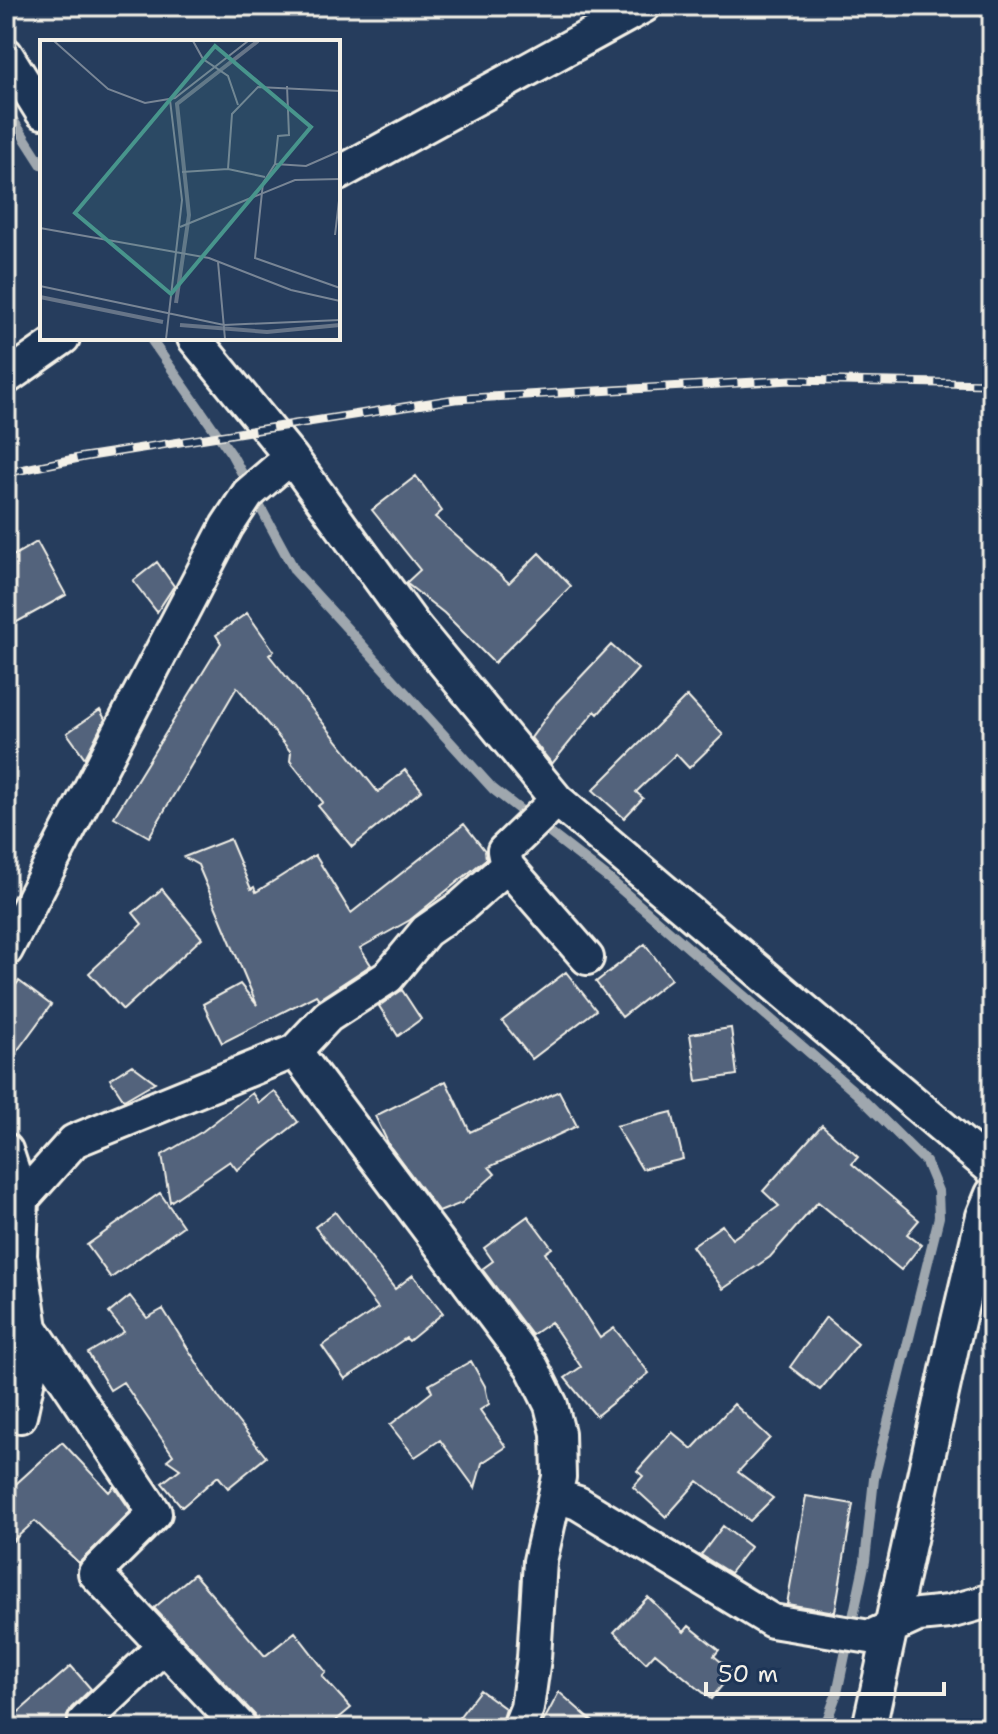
<svg xmlns="http://www.w3.org/2000/svg" width="998" height="1734" viewBox="0 0 998 1734" font-family="'Shantell Sans',sans-serif">
<style>
.lines{fill:none;stroke-linecap:round;stroke-linejoin:round}
.stream{stroke:#9fa7ae;stroke-width:10}
.building{fill:#52647b;stroke:#f4f1e8;stroke-width:2}
.minor-casing{stroke:#f4f1e8;stroke-width:38}
.minor{stroke:#1d3557;stroke-width:32}
.rail-casing{stroke:#f4f1e8;stroke-width:9}
.rail{stroke:#1d3557;stroke-width:6;stroke-dasharray:18;stroke-linecap:butt}
.inset-river{fill:none;stroke:#677588;stroke-width:4}
.inset-road{fill:none;stroke:#788595;stroke-width:2}
.view{fill:#48958c;fill-opacity:0.15;stroke:#48958c;stroke-width:4}
.inset-edge{fill:none;stroke:#f4f1e8;stroke-width:4}
</style>
<rect width="100%" height="100%" fill="#263d5d"/>
<filter id="ink" filterUnits="userSpaceOnUse"><feTurbulence type="fractalNoise" baseFrequency=".0125" numOctaves="2"/><feDisplacementMap in="SourceGraphic" scale="16" xChannelSelector="R" yChannelSelector="G"/><feConvolveMatrix kernelMatrix="1 2 1 2 8 2 1 2 1" color-interpolation-filters="sRGB"/></filter>
<g filter="url(#ink)">
<g class="lines">
<!-- stream -->
<path class="stream" d="M6,109L42,165
M150,338L232,455L295,571L493,789L608,878L856,1093L926,1162L938,1191L939,1217L874,1479L865,1561L837,1693L824,1728"/>
</g>
<!-- building -->
<path class="building" d="M416,476L442,511L435,517L509,583L539,553L571,586L494,663L444,613L406,583L420,570L372,510Z
M37,542L66,595L6,628V560Z
M157,562L174,586L157,612L133,581Z
M247,613L274,651L269,655L378,792L405,770L422,790L352,847L318,806L323,802L290,761L291,752L237,687L149,837L114,817L221,643L216,635Z
M611,645L638,669L598,714L595,711L552,764L531,738L557,702Z
M687,696L723,735L689,768L676,754L636,792L643,798L624,818L593,790Z
M100,710L105,719L85,758L67,733Z
M464,824L485,851L486,859L410,920L360,948L371,965L319,999L316,995L222,1043L203,1004L240,984L257,1005L198,865L184,857L230,839L251,889L254,887L256,892L315,855L351,913Z
M162,889L202,938L123,1010L89,973L142,924L133,913Z
M645,944L671,979L622,1017L596,982Z
M566,972L596,1010L532,1059L502,1021Z
M19,981L51,1005L6,1066V998Z
M402,990L421,1019L398,1036L379,1006Z
M731,1028L737,1075L697,1081L690,1034Z
M132,1065L155,1082L124,1100L110,1079Z
M446,1081L470,1132L559,1091L577,1126L489,1167L495,1174L462,1203L439,1212L389,1145L375,1116Z
M274,1091L298,1122L237,1170L230,1161L170,1202L162,1155L203,1131L252,1093L259,1103Z
M672,1112L683,1159L642,1169L616,1126Z
M822,1125L858,1157L852,1164L919,1220L907,1234L921,1245L901,1270L818,1202L770,1257L723,1289L692,1246L722,1225L732,1239L779,1206L763,1191Z
M160,1193L183,1226L111,1278L87,1245Z
M335,1212L395,1289L413,1275L443,1313L409,1341L406,1338L345,1379L322,1346L378,1308L315,1227Z
M528,1216L552,1248L545,1253L600,1338L614,1328L649,1373L596,1416L565,1378L581,1367L551,1322L532,1335L482,1269L493,1261L484,1248Z
M130,1296L147,1318L163,1309L219,1398L266,1457L228,1488L218,1476L182,1507L162,1483L180,1469L167,1460L173,1455L123,1382L110,1390L88,1353L124,1332L109,1313Z
M826,1317L858,1344L820,1390L790,1367Z
M471,1361L485,1386L489,1404L480,1410L506,1447L482,1463L475,1488L440,1440L415,1457L390,1425L432,1392L429,1385Z
M734,1404L770,1438L738,1472L773,1498L750,1521L698,1481L666,1517L633,1487L643,1476L637,1471L672,1432L692,1449Z
M62,1442L109,1492L114,1486L131,1511L79,1563L35,1521L6,1547V1493Z
M806,1496L853,1504L835,1612L787,1604Z
M723,1526L750,1547L730,1573L701,1555Z
M194,1574L265,1656L295,1632L326,1672L322,1676L351,1708L327,1728H259L255,1715L154,1608Z
M648,1597L684,1632L689,1626L719,1650L714,1656L733,1672L711,1699L655,1653L646,1663L614,1632Z
M71,1666L91,1689L71,1708L67,1716V1727L6,1728V1723Z
M480,1690L506,1709L500,1728H451Z
M559,1692L600,1728H540Z"/>
<g class="lines">
<!-- minor casing -->
<g class="minor-casing">
<path id="minor" d="M6,54L42,112
M338,174L644,6
M194,338L291,457L414,626L557,800L992,1169
M6,378L63,338
M507,866L587,958
M6,950L227,526L248,494L291,457
M295,1051L532,1367L551,1405L558,1433L559,1477L540,1561L534,1658L527,1708L519,1728
M6,1150L22,1199L20,1256L31,1328L155,1513L95,1573L241,1728
M22,1199L74,1141L295,1051L328,1016L388,977L426,931L462,906L507,866L504,851L557,800
M6,1344L31,1328
M20,1416L37,1337
M557,1496L578,1503L772,1621L870,1637L918,1615L949,1612L992,1600
M85,1721L163,1647
M869,1728L954,1338L983,1216L992,1194"/>
</g>
<!-- minor -->
<use href="#minor" class="minor"/>
<!-- rail casing -->
<g class="rail-casing">
<path id="rail" d="M6,473L84,457L455,399L791,380L992,384"/>
</g>
<!-- rail -->
<use href="#rail" class="rail"/>
</g>
</g>
<!-- overview -->
<g transform="translate(40 40)">
<rect width="300" height="300" fill="#263d5d"/>
<path class="inset-river" d="M0,257L123,282M136,263L149,175L137,64L218,1M140,285L227,292L300,285"/>
<path class="inset-road" d="M14,1L68,49L105,63L135,58L208,1M153,1L163,19L188,36L198,65M247,46L249,95L238,96L235,124L223,143L215,218L300,248M235,124L266,126L300,111M188,129L192,74L218,47L300,51M142,132L188,129L225,137M140,187L255,140L300,139M0,188L169,218L251,250L300,261M295,195L300,152M178,222L185,299M0,246L184,285L300,280M126,299L142,160L130,60"/>
<path class="view" d="M175,6L271,87L131,254L35,173Z"/>
<rect width="300" height="300" class="inset-edge"/>
</g>
<!-- margin -->
<rect width="998" height="1734" fill="none" stroke="#1d3557" stroke-width="32"/>
<rect x="16" y="16" width="966" height="1702" fill="none" stroke="#f4f1e8" stroke-width="3" filter="url(#ink)"/>
<!-- scale -->
<path d="M706 1682v12h238v-12" fill="none" stroke="#f4f1e8" stroke-width="4"/>
<text x="718" y="1682" font-size="24" fill="#f4f1e8" stroke="#1d3557" stroke-width="6" paint-order="stroke">50 m</text>
</svg>
